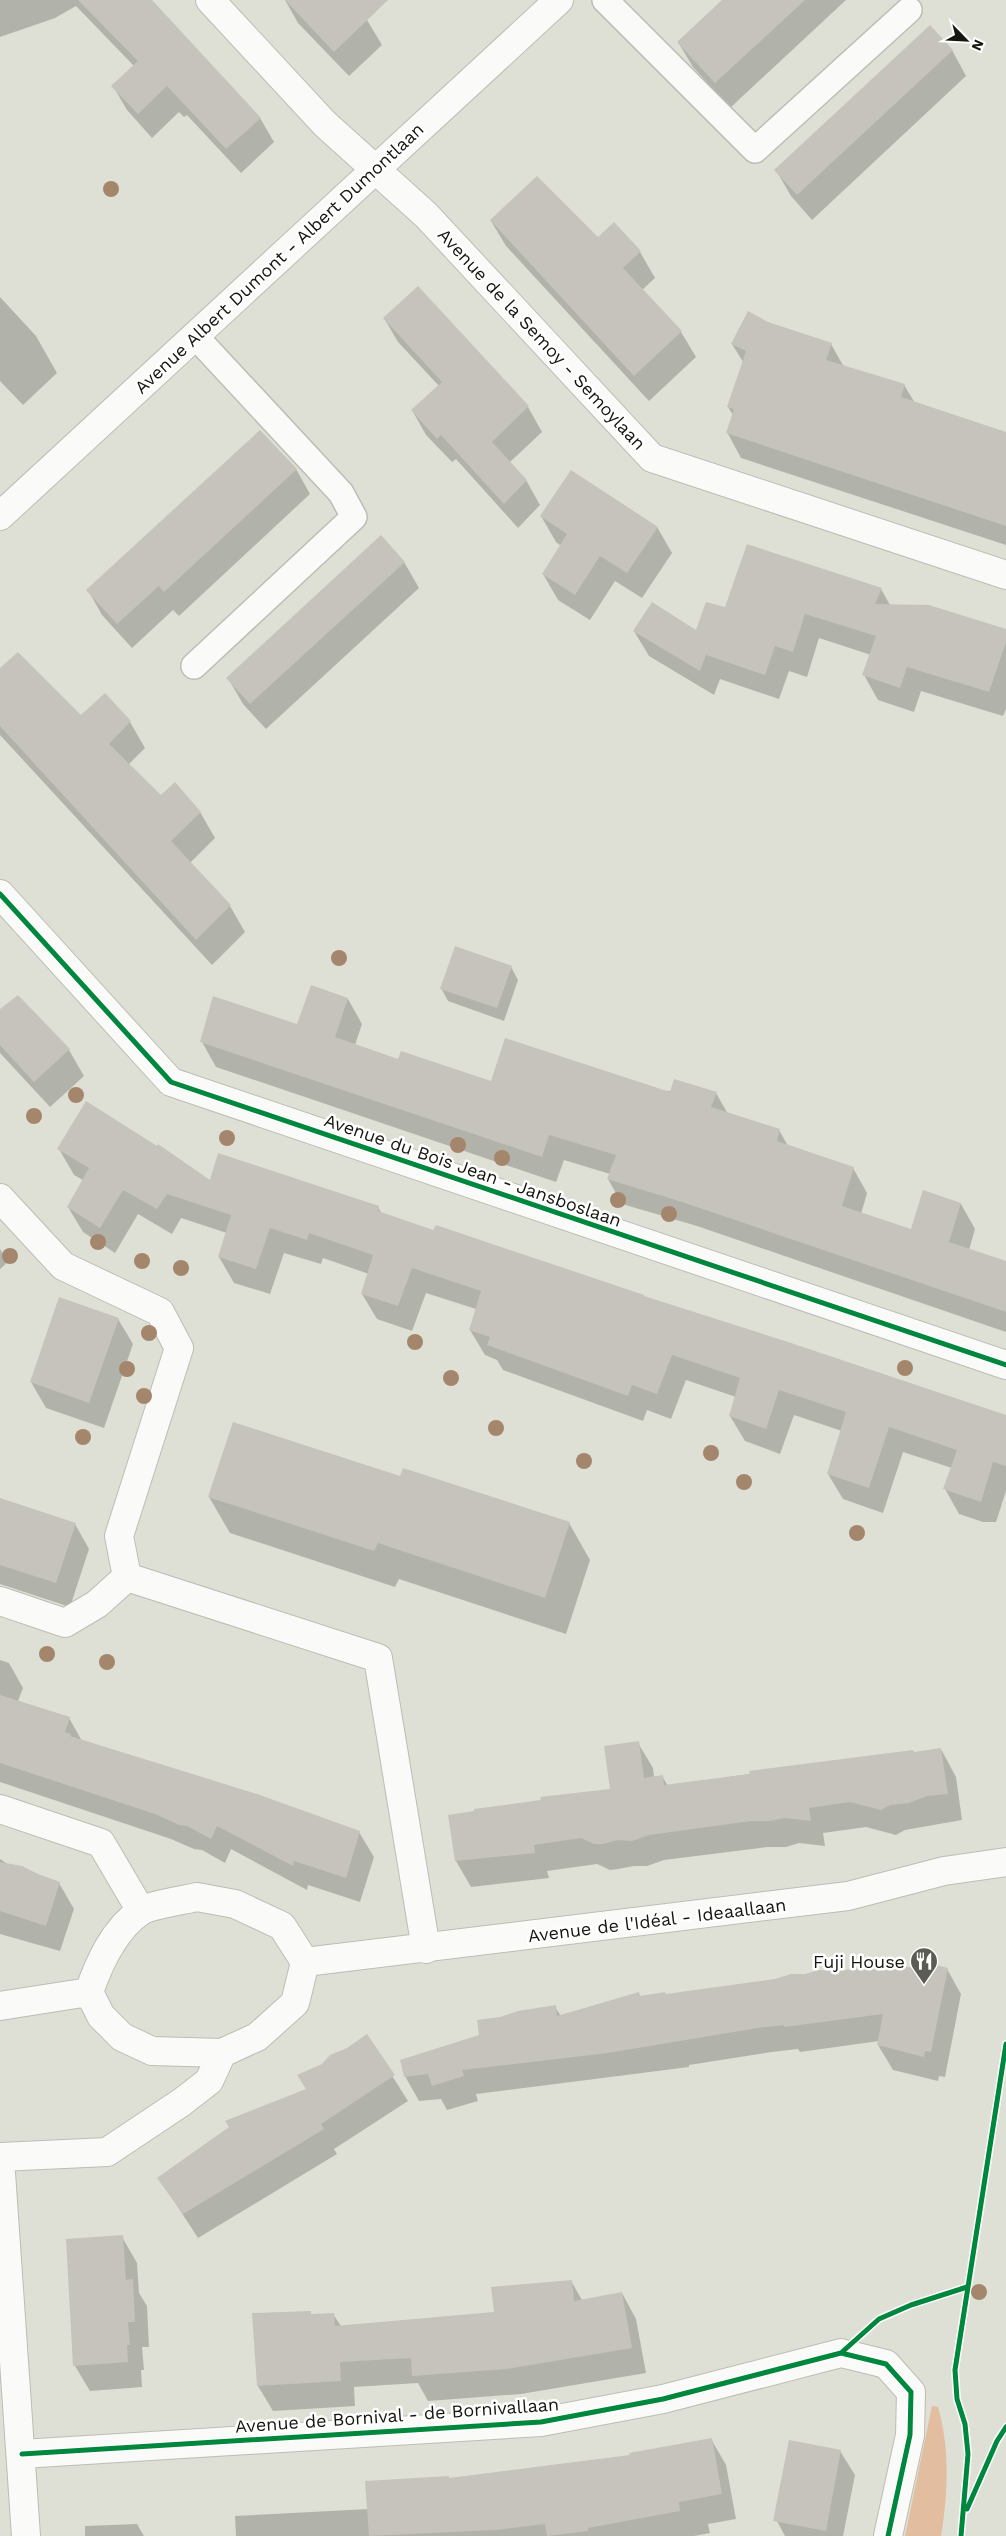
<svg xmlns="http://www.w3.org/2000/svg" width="1006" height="2536" viewBox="0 0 1006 2536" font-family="'Work Sans',sans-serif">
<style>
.green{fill:#e3bda0}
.shadow{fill:#0003}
.building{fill:#c5c3bb}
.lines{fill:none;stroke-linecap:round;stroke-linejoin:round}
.lane-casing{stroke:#bcbdb4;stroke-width:28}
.street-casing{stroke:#bcbdb4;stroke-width:30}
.lane{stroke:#fafaf9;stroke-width:25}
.street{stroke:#fafaf9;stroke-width:28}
.cycleway-casing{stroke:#fff;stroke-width:8}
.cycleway{stroke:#00873e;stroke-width:5}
.tree{fill:#a4866c}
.labels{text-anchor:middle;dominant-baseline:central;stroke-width:5;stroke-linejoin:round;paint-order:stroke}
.street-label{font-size:18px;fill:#15160f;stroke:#fff}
.poi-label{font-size:18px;fill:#15160f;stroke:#fff;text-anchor:end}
</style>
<rect width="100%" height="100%" fill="#dee0d5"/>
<!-- green -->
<path class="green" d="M932,2406L938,2407C950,2448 948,2494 941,2536H905Z"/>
<!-- shadow -->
<path class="shadow" d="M0,0H150L260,118L274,142L241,173L187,115L184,117L179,112L152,138L127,110L113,86L134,66L76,6L55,18L0,37Z
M285,0H349L367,20L382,45L349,76L298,23Z
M724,0H846L730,108L693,67L678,42Z
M952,50L966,76L812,220L791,196L776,170Z
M491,221L598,239L640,252L655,278L642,290L681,332L696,357L649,401L506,246Z
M0,297L36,336L57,373L23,405L0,381Z
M384,318L528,407L542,432L510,462L526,480L540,505L518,528L456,459L452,462L426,435L412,410L439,386L398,342Z
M767,324L831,344L844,367L904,385L915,403L1006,477V545L741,458L727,432L733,415L728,407L743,362L732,344Z
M296,469L310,494L179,616L173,610L132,648L102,615L88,590Z
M541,516L657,527L672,553L642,598L615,581L590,620L558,600L543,574L561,546L556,542Z
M404,562L419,588L266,729L243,704L228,678Z
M881,589L890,605L1006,631V709L1003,716L921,691L914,712L878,700L864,675L871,655L819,638L807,677L789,671L779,699L720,679L714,695L649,656L634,631L697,632L726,608Z
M0,669L81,717L105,695L130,722L145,748L128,765L161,797L200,812L215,838L190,863L230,906L245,932L212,965L0,735Z
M511,967L518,980L504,1021L448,1001L441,988Z
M348,999L362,1024L355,1045L399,1060L492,1083L716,1093L728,1114L779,1130L788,1146L853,1168L867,1193L861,1214L912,1231L961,1204L975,1229L969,1250L1006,1262V1332L697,1226L622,1204L608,1179L610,1174L564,1160L556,1182L216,1067L202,1042L298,1026Z
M0,1010L69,1050L84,1076L50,1107L0,1053Z
M59,1149L211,1181L378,1207L382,1214L1006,1416V1491L996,1522H983L959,1514L945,1489L952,1468L903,1452L883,1513L843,1499L828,1474L842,1431L794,1415L780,1454L745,1441L730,1416L736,1397L686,1380L671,1419L647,1410L643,1421L503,1370L497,1360L485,1355L470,1330L476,1309L426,1293L412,1331L377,1319L362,1294L369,1274L323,1258L321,1264L284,1253L270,1294L234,1283L219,1257L227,1233L181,1218L172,1234L138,1214L115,1253L83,1232L68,1207L83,1180L74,1175Z
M0,1249L8,1262L0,1269Z
M118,1319L133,1344L104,1428L46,1408L31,1382Z
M400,1478L569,1523L590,1560L566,1634L399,1579L395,1587L230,1533L209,1497Z
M0,1500L75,1524L89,1549L70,1607L0,1584Z
M0,1660L9,1663L23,1688L18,1701L69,1718L82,1741L359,1832L374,1857L360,1902L308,1885L307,1890L231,1849L225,1863L202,1850L194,1849L171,1839L0,1782Z
M638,1743L653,1768L654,1777L662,1776L668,1786L884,1754L942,1751L956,1777L962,1820L905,1830L896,1835L866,1827L823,1833L825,1846L799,1843L786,1847H767L664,1860L647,1866H634L618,1869L610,1870L597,1864L547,1871L549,1878L471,1887L456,1861L450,1816L611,1790Z
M0,1859L9,1865L59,1883L74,1909L60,1951L0,1934Z
M947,1969L961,1994L945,2077L939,2076L938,2081L893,2070L878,2045L879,2041L800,2052L798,2049L772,2052L689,2065V2067L476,2094L478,2101L447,2110L441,2099L419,2101L405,2076L480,2036L500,2018L555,2007L561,2016L638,1993L641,1997L665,1995L837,1972Z
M367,2036L408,2101L334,2149L337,2154L198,2238L159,2178L308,2090L323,2065Z
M122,2237L137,2263L139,2293L147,2306L149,2347H142L144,2370H141L142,2387L90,2391L75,2366Z
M571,2281L582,2300L622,2293L636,2319L646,2373L521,2394L428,2401L418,2383L354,2387L355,2406L273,2411L258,2386L310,2312L312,2315L333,2314L341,2326L495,2313Z
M711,2439L726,2465L736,2519L708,2524L710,2533L694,2536H236L235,2516L368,2509L450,2480L631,2456Z
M840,2451L855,2475L843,2536H785L777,2521Z
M137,2524L144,2536H85V2526Z"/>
<!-- building -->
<path class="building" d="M78,0H152L261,118L226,149L167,86L138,114L111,86L138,61Z
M285,0H388L334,52Z
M722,0H805L715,83L677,42Z
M930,25L953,50L797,195L774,170Z
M537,176L598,237L614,222L641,251L623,268L682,331L634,376L490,220Z
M418,286L529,406L492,442L527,480L504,504L441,435L437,439L411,410L442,382L383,318Z
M748,311L768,322L832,343L826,360L905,384L901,397L1006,432V526L726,433L734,409L727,407L746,351L731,344Z
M260,430L297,469L164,592L159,586L117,624L86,590Z
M571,470L658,527L627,573L600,556L575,595L542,574L567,534L540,516Z
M381,535L405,562L250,704L226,678Z
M747,544L882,588L875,604L929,605L1006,629V642L989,692L907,667L900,688L862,675L876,636L805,614L793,652L775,646L765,675L706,655L700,671L633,631L652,602L696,630L706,602L725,607Z
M18,652L81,715L105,693L131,721L109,744L161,795L175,782L201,812L171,841L231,905L196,940L0,726V668Z
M455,946L512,966L497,1008L440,989Z
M311,985L348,998L335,1037L398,1059L401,1051L491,1081L505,1038L670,1092L674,1079L717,1092L711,1107L780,1129L777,1141L854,1167L842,1206L911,1229L923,1190L961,1203L949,1242L1006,1261V1312L682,1202L607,1179L616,1155L549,1135L542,1157L200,1042L213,996L297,1024Z
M18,995L70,1049L34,1082L0,1045V1009Z
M86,1101L157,1146L158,1144L210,1180L218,1153L379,1206L378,1211L433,1230L436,1225L644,1295V1296L785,1341L1006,1415V1466L993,1462L981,1502L943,1489L957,1450L889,1427L869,1488L827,1474L846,1412L779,1390L766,1429L729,1416L740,1378L672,1355L657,1394L632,1385L628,1396L487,1345L490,1337L469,1330L481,1291L412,1268L398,1306L361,1294L373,1255L309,1233L307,1240L270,1228L256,1269L218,1257L231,1215L167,1194L157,1209L123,1190L100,1228L67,1207L89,1168L57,1149Z
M59,1297L119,1318L89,1403L30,1382Z
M233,1422L400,1476L403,1468L570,1522L545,1598L378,1543L374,1551L208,1497Z
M0,1498L76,1523L56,1583L0,1565Z
M0,1695L70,1717L65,1732L71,1734L70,1736L257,1794L360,1831L346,1878L294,1861L293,1866L217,1826L211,1839L187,1826L179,1825L155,1814L0,1763Z
M639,1741L644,1778L663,1775L664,1785L750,1774L749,1771L913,1750L914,1752L941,1748L948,1794L927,1796L909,1803L890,1805L881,1810L850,1802L809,1808L811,1821L784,1818L771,1821H751L649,1835L632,1841L618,1840L603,1844H594L581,1838L534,1845L535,1853L455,1861L448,1815L474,1811V1809L541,1800L540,1797L610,1789L604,1746Z
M0,1862L22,1866L38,1874L60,1882L46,1926L0,1911Z
M915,1960L948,1968L931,2052L925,2051L924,2057L877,2045L883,2014L784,2027V2025L758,2028L608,2053L462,2070L464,2076L432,2086L428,2074L404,2077L400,2060L479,2035L477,2020L500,2017L518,2011L556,2005L557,2016L639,1992L640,1996L665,1992L666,1994L775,1979L791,1974H805L819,1970L837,1971L892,1964L913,1968Z
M367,2034L395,2075L321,2124L324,2129L183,2214L157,2178L229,2127L225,2121L306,2089L297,2075L322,2064L330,2055L347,2048Z
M123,2235L126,2280L133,2279L135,2322H128L130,2345H127L128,2362L73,2366L66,2239Z
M572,2280L574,2301L622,2292L632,2348L506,2369L412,2376L411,2358L340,2362L341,2381L257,2386L252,2313L311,2311V2314L334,2313L335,2326L494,2312L491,2287Z
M712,2438L722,2494L679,2502L680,2511L588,2528V2531L547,2536L545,2524L495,2530L369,2536L365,2481L449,2476V2478L630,2455L629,2453Z
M789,2440L841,2450L826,2531L773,2521Z"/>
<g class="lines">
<!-- lane casing -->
<g class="lane-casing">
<path id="lane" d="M605,0L755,150L909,10
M194,666L354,517L341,493L196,337"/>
</g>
<!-- street casing -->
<g class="street-casing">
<path id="street" d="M210,0L325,124L426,215L652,458L1006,575
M0,516L559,0
M0,894L171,1082L1006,1365
M0,1198L63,1266L160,1312L179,1348L119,1536L127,1577
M0,1601L65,1623L97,1604L127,1577L378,1658L426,1949
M0,1809L101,1843L141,1911
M197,1897L235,1904L282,1926L305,1962L295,2003L257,2037L222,2053L152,2051L122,2037L101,2016L89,1992C99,1963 114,1929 141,1911C150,1905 184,1900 197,1897Z
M305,1962L848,1896L944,1871L1006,1862
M0,2006L89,1992
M0,2157L107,2152L182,2102L209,2081L222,2053
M0,2158L26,2536
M22,2454L541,2422L663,2399L841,2353L886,2364L911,2392L910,2435L888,2536"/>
</g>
<!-- lane -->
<use href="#lane" class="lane"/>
<!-- street -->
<use href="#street" class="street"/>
<!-- cycleway casing -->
<g class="cycleway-casing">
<path id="cycleway" d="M0,894L171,1082L1006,1365
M841,2353L879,2319L911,2305L967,2287
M22,2454L541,2422L663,2399L841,2353L886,2364L911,2392L910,2435L888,2536
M967,2509L997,2441L1006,2427
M961,2536L968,2454L965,2424L957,2399L955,2370L1006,2044"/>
</g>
<!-- cycleway -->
<use href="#cycleway" class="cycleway"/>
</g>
<!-- trees -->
<g class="tree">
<circle cx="111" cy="189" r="8"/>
<circle cx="339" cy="958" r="8"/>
<circle cx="76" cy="1095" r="8"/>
<circle cx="34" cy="1116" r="8"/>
<circle cx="227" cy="1138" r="8"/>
<circle cx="458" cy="1145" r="8"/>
<circle cx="502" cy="1158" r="8"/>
<circle cx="618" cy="1200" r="8"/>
<circle cx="669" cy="1214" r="8"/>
<circle cx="98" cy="1242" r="8"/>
<circle cx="10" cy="1256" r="8"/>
<circle cx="142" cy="1261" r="8"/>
<circle cx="181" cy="1268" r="8"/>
<circle cx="149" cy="1333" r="8"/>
<circle cx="415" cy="1342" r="8"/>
<circle cx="905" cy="1368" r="8"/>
<circle cx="127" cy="1369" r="8"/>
<circle cx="451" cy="1378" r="8"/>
<circle cx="144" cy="1396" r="8"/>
<circle cx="496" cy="1428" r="8"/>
<circle cx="83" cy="1437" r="8"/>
<circle cx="711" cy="1453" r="8"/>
<circle cx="584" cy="1461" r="8"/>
<circle cx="744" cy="1482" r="8"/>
<circle cx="857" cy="1533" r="8"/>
<circle cx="47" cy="1654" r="8"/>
<circle cx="107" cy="1662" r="8"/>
<circle cx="979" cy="2292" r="8"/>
</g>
<!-- icons -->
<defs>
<g id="restaurant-pin" transform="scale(1.4375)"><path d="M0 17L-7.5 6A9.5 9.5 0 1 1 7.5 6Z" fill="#5b5d54" stroke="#fff"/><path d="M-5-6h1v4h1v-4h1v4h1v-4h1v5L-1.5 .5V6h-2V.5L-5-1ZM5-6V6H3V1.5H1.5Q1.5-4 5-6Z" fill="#fff"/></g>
</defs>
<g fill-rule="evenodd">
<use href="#restaurant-pin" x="924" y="1961"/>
</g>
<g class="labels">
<!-- street labels -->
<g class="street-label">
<text transform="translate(279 258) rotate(-43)">Avenue Albert Dumont - Albert Dumontlaan</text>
<text transform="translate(542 339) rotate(47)">Avenue de la Semoy - Semoylaan</text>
<text transform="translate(473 1170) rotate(19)">Avenue du Bois Jean - Jansboslaan</text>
<text transform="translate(657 1920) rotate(-7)">Avenue de l'Idéal - Ideaallaan</text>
<text transform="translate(397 2415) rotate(-4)">Avenue de Bornival - de Bornivallaan</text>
</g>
<!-- poi labels -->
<g class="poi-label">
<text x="905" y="1961">Fuji House</text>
</g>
</g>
<!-- north arrow -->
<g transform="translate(966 40) rotate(114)" stroke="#ffffff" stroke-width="4" paint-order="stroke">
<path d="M0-4L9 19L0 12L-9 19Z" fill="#15160f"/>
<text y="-8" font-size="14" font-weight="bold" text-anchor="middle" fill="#15160f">N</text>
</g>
</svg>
